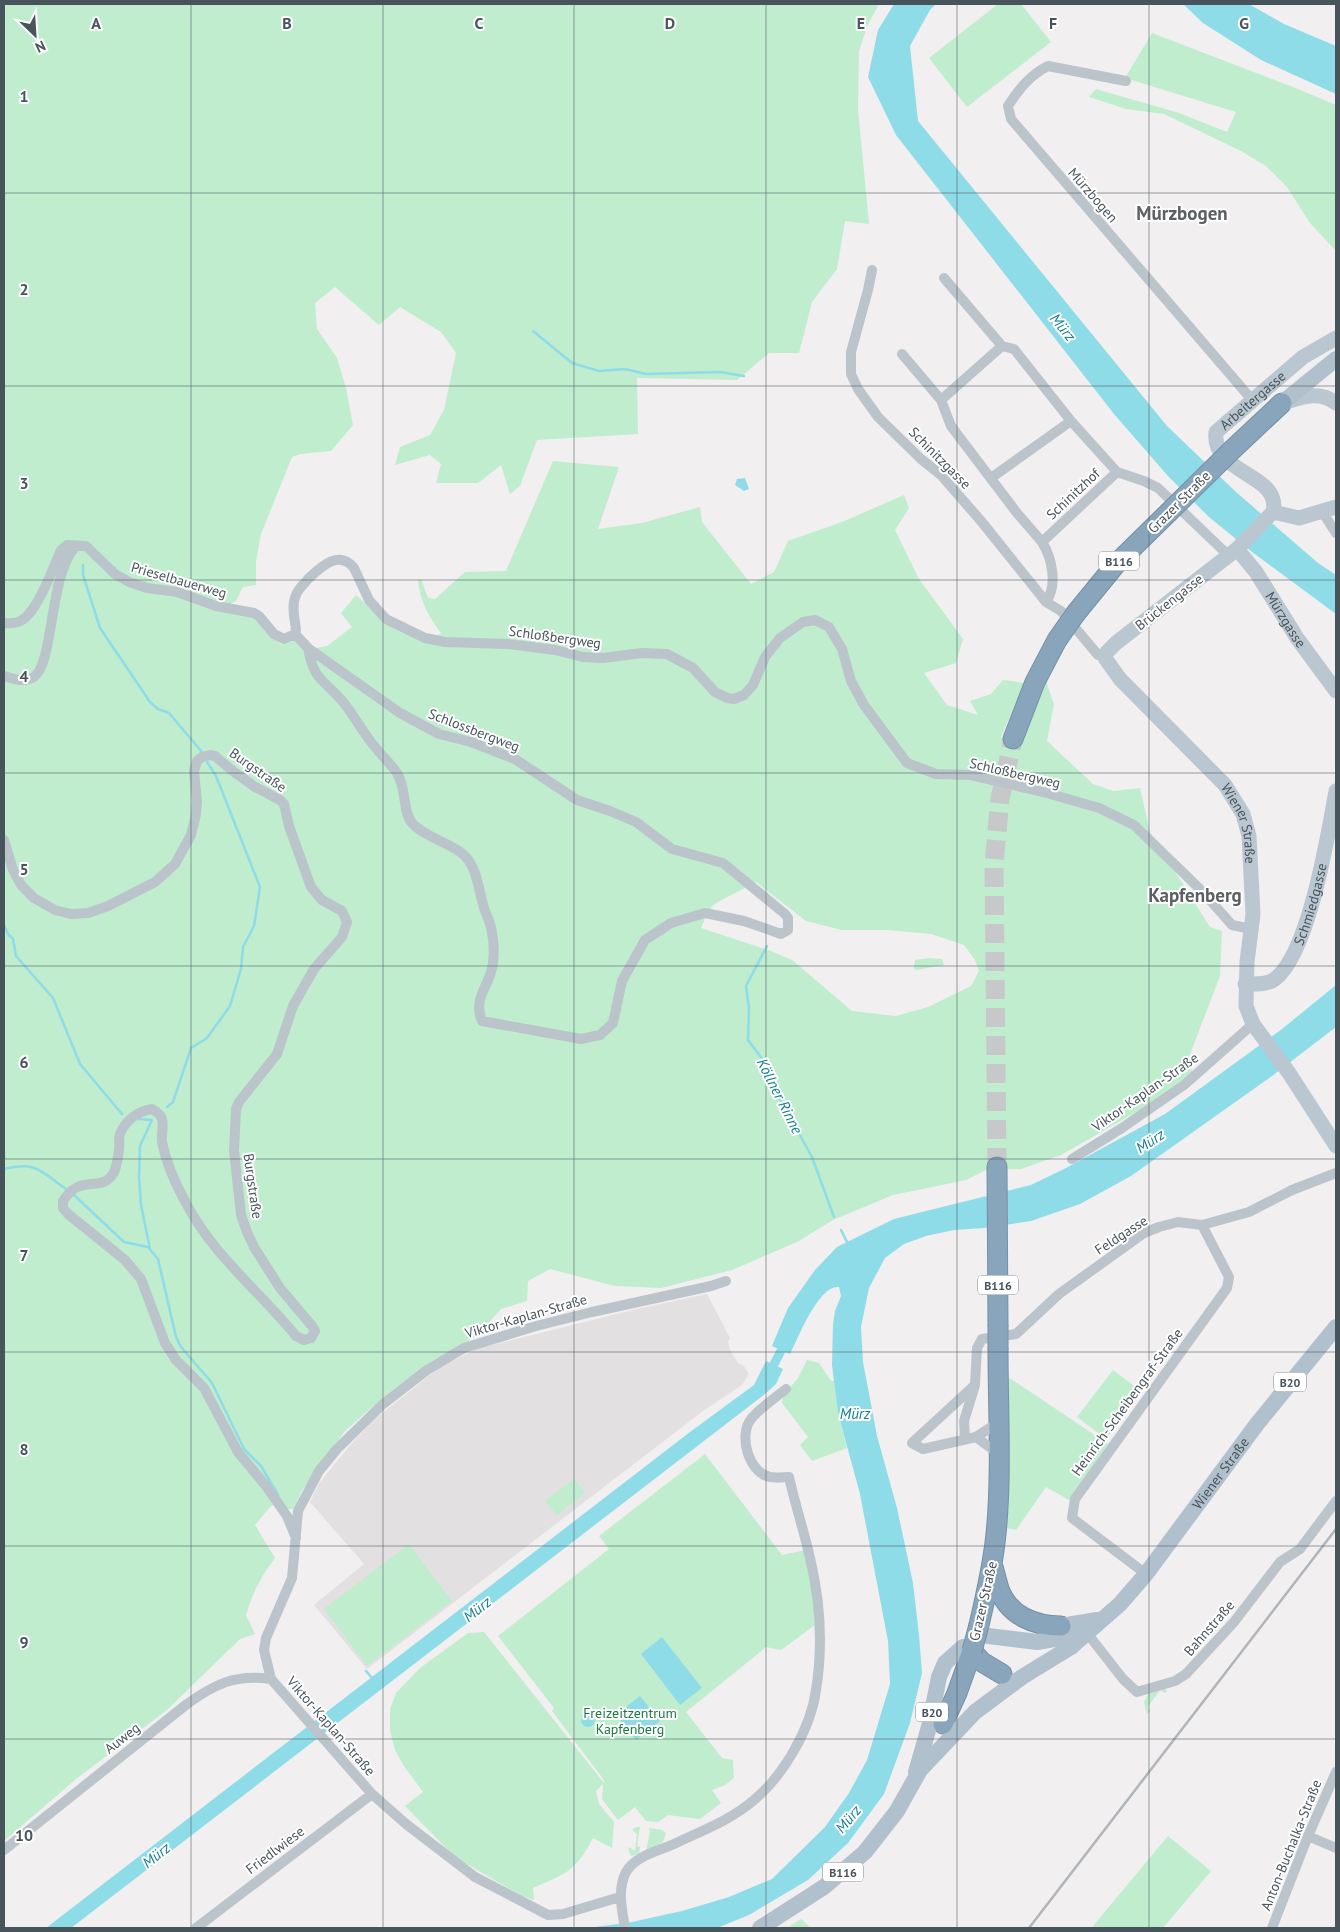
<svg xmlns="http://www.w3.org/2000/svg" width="1340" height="1932" viewBox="0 0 1340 1932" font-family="'PT Sans',sans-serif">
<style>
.education{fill:#e2e0e0}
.green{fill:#bfedce;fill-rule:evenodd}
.water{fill:#8edce8}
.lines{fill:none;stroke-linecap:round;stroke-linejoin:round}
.stream{stroke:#8edce8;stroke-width:2.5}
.canal{stroke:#8edce8;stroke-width:9}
.highway-tunnel{stroke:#c7c8ca;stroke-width:19;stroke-dasharray:19 9;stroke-linecap:butt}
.highway-casing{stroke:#7490a7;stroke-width:21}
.street{stroke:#bbc4cb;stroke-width:10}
.secondary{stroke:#bbc7d0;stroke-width:15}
.primary{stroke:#b0c0cc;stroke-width:16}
.highway{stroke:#89a5bb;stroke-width:19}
.rail{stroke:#b1b5b9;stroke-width:2.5}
.highway-bridge-casing{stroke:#7490a7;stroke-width:21;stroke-linecap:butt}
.highway-bridge{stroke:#89a5bb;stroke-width:19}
.grid{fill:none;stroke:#48545b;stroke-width:1;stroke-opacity:0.55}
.labels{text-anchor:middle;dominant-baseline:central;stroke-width:4;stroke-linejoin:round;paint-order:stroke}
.shield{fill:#fff;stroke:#7f878c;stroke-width:1}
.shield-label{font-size:12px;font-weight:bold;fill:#48545b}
.street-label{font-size:14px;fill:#48545b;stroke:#fff}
.park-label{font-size:14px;fill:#1b7a44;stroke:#fff}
.water-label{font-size:15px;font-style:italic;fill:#137d8e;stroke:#fff}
.district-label{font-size:19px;font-weight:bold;fill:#5c6063;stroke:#fff}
.grid-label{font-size:16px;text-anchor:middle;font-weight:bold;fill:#48545b;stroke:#fff;stroke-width:4;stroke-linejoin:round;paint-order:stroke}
</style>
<rect width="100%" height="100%" fill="#f1efef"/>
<!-- education -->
<path class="education" d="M707,1294L730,1338L728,1342L730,1350L738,1363L744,1366L749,1374L742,1385L703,1411L367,1669L314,1605L364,1564L310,1502L320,1482L351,1444L376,1418L440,1367L476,1349L637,1309Z"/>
<!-- green -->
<path class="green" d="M4,4H879L868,24L859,51L858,109L869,224L845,221L837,269L812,302L799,353H769L737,380L637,378L638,434L537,440L520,486L510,494L501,465L478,483H436L441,464L430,455L395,465L400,447L430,435L444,410L456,353L441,332L400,307L379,325L335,287L315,303L317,329L337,358L346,388L353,425L331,451L300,454L292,457L261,534L256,561V585L243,587L236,601L228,605L215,603L178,589L155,586L132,580L117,572L91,546L84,543L66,545L60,548L52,561L43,584L25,614L6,622L9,627C43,622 49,576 65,552L69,550L82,549L90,552L103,568L116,578L132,587L180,597L196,604L217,611L248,615L260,621L280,644L297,640L306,650L327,646L352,627L341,613L356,595L383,620L432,642L441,633C428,616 420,601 418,580L421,579L428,598L435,599L465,572L506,571L553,461L619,467L598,529L642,523L700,507L702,522L751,584L774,572L788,541L842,522L904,495L909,508L895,530L919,579L963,639L956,663L924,673L947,705L978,715L970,701L991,694L1003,680L1025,683L1001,737L1003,740L1005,736L1021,740L1032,709L1046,681L1054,704L1047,741L1093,784L1113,791L1140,788L1150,832L1210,927L1222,931L1220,976L1187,1062L1193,1072L1145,1107L1061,1155L1021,1169L986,1170L966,1180L893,1195L833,1220L797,1242L732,1270L661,1288L615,1286L550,1269L528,1281L527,1301L501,1309L477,1336L427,1364L387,1394L345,1431L301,1492L294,1509H285L281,1501L270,1507L255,1525L275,1558C260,1578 253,1592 246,1615L255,1634L240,1639L167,1710L76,1779L4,1841ZM756,882L806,921L842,930H887L931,934L964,945L975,960L979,971L971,986L928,1007L896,1016L852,1011L792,960L771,951L701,928L708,911L716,903Z
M998,4H1021L1051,42L967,107L929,58Z
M1152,33L1293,87L1336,105V251L1310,223L1287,187L1266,166L1241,151L1164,114L1126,109L1089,97L1096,89L1179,113L1227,132L1236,112L1125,78Z
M929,958L942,959L944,965L916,970L914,968L915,960Z
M807,1360L819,1363L831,1381H834L838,1413L847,1448L812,1461L800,1445L808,1437L782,1403L783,1396L798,1378Z
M1113,1370L1142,1392L1106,1439L1077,1417Z
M1008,1377L1108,1444L1069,1500L1046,1487L1016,1530L1007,1528Z
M705,1454L782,1555L806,1550L814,1599L815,1625L781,1650L766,1647L686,1712L722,1758L733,1760L734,1778L725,1785L712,1790L721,1803L700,1819L668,1815L658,1822L646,1821L635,1807L618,1820L602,1799L603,1784L596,1791L599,1804L614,1822L612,1848L593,1838C575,1872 567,1873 533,1888L534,1900L522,1896L455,1857L405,1806L423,1792L404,1766L395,1750L390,1731V1709L396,1693L420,1668L468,1633L484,1632L604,1783V1780L552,1711L554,1708L498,1636L609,1549L599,1536Z
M574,1479L585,1493L557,1515L545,1501Z
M409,1544L452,1601L367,1666L324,1609Z
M1165,1688L1167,1692L1165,1693L1160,1690L1147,1708L1151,1711L1147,1714L1144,1702L1148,1694Z
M636,1827H640L637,1846L640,1847L639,1854L631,1856L628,1849L629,1847L635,1851L637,1834L632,1830Z
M649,1828L662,1830L666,1833L663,1842L646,1851L650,1832Z
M1168,1836L1211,1871L1163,1928H1095L1093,1926Z
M801,1919L811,1928H783L786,1926L787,1928Z"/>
<!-- water -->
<path class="water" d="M894,4H936L930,10L910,46L918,121L1167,426L1236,492L1318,563L1336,575V614L1252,552L1209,517L1168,476L1114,414L896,135L868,77L878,30Z
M1183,4H1249L1284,24L1336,46V94L1261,60L1203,23Z
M745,478L749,489L744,491L735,485L737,479Z
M1336,985V1027L1272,1076L1131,1176L1080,1204L1031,1221L984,1228L954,1230L926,1236L904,1244L885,1258L869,1288L861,1327L863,1362L877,1436L897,1508L913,1583L919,1635L922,1673L910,1723L884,1794L848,1843L808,1880L749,1915L717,1928H588L632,1922L682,1911L729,1897L772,1879L825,1827L849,1793L867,1760L890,1684L888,1641L860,1494L838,1413L832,1365L833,1324L835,1311L841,1296L839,1287C819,1284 798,1338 790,1354L772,1346L788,1308L815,1270L837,1247L894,1219L1031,1185L1066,1168L1165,1114L1282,1029Z
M766,1361L783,1369L776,1384L765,1394L71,1928H46L690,1432L754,1385Z
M662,1637L702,1688L680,1705L641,1654Z
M640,1696L660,1721L636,1740L616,1715Z
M581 1720a7 7 0 1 1 14 0a7 7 0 1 1-14 0Z"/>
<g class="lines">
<!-- stream -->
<path class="stream" d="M533,331L572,363L599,371L625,369L646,374L720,372L744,376
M83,565V575L100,628L150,702L158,709L169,713L202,752
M4,925L8,934L13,939L16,956L53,998L80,1064L122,1114
M767,946L746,986L749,1009L748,1040L766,1064L770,1081L812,1157L834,1217
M167,1107L173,1102L191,1048L207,1038L230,1006L241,969L243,947L254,926L260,887L216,776L207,762
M138,1119L152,1120L140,1146L139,1177L141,1205L150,1249
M4,1169C37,1161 40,1171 66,1189
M74,1195L124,1242L148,1247L158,1259L176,1337L181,1347L212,1383L244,1449L261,1466L278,1495
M841,1230L848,1244
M366,1671L373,1679"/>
<!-- canal -->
<path class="canal" d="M769,1374L786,1341"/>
<!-- highway-tunnel -->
<path class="highway-tunnel" d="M997,1167L994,864L1000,799L1013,739"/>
<!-- highway casing -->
<g class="highway-casing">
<path id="highway" d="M1233,449L1282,403
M1076,613L1116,564L1168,513
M1013,739L1035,682L1057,640
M997,1167L998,1325
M993,1567C995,1574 997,1582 999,1589C1009,1616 1035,1626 1061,1626
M979,1625C986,1595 993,1565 996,1534C1002,1473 998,1411 998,1350
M972,1651L982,1662L1002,1674
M943,1724L957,1693L972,1651"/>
</g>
<!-- street -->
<path class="street" d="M1126,81L1048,66C1030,75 1019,89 1008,106L1011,119L1253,401
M872,270L868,290L851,352V374L858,389L878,417L921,459L941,475L981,521L1046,602L1061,611L1098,655L1105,658
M944,278L1002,346
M902,354L941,400L951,426L1017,513L1042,542
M941,400L1002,346L1014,349L1071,421L1117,472
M1117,472L1144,481L1158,488L1228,555
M991,478L1071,421
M1321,510L1336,533
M1046,602C1058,585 1052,558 1042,542L1117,472
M4,623C12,624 20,623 26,617C40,604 53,568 61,550L67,545L86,546L115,574L129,582L147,588L177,592L216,606L254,613L259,616L274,634L284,639L295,634
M295,634L308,648L400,713L439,734L471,742L515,759L577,800L610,811L636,822L672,849L723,863L785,914L788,918V930L781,934L744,921L705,913L671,923L645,940L622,981L613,1023L600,1035L581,1039L482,1021C472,997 491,985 493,963C494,954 494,942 492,933C491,924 487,916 484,908C479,892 478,874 469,861C458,844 426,839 412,823C402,811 407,789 397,773C390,763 382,756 375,747C363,733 355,717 344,703C324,679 314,682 308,648
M295,634L296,630C295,619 291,606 296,595C298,589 304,584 308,579C321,567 339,549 354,568L369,600L386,619L425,638L445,642L508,644L555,650L583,657L603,658L642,653L667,654L693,668L715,692L727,698L734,699L744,695L753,685L765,657L780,638L803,622L815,620L829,627L842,649L851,681L864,705L907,763L936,774L970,775L1047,793L1099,808L1134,825L1202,891L1232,925L1251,929
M4,676C13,679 24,683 34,677C54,663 49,576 75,547
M4,840L13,870L21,885L34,898L55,910L71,914L88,913L108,906L155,882L175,864L191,835L196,814L197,802L194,771L197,761L202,757L210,755L215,756L234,772L255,787L280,800L284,804L289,826L311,887L322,900L342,911L347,922L342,937L314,969L293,1006L277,1054L239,1102L236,1109L234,1151L241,1215L247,1232L254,1247L280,1288L312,1326L315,1331L311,1338L304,1340L296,1336C260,1292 212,1254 186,1203C176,1185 166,1162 162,1142C161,1135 164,1127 162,1119C161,1114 156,1112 152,1109C138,1111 125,1121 120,1134C118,1139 120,1145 119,1150C118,1156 117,1166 114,1172C107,1187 92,1182 80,1186C72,1188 67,1195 63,1201V1208L68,1214L125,1260L141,1279L165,1343L176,1360L204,1388L238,1452L266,1486L287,1516L296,1538
M1072,1159L1122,1128L1184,1085L1253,1024
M999,1422L976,1437L923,1449L912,1443L975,1385L977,1348L982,1339L1016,1334L1059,1294L1144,1233L1159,1227L1178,1222L1202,1225L1249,1212L1292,1190L1336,1173
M976,1437L999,1454
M965,1439L964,1421L975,1385
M1146,1574L1072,1518L1075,1499L1227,1288L1229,1277L1202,1225
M1087,1633L1123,1679L1137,1692L1175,1681L1186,1674L1234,1622L1280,1562L1300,1549L1336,1501
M1308,1836L1336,1848
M4,1850L187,1704C215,1684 235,1674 271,1679
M620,1897L563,1914L548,1915L475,1877L406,1824L372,1794L271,1679L264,1650L266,1638L292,1578L298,1511L319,1471L337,1449L383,1404L427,1370L464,1348L536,1326L592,1312L711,1286L726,1281
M196,1928L372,1794
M625,1928C622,1910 617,1890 626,1872C635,1856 658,1851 674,1844C701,1831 731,1820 754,1800C784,1775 811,1728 816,1690C823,1647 820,1600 810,1558C804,1531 795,1504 789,1477C784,1477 776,1478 770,1477C749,1473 738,1436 751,1419C760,1408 775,1398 786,1389
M1272,1928L1308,1836L1336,1772"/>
<!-- secondary -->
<g class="secondary">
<path d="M1283,403C1302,397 1319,390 1336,403"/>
<path id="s1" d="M1273,512L1237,549L1116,643L1107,652L1105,658L1120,679L1225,785L1243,814L1249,836L1253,914L1247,962L1246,1006L1253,1024L1289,1073L1336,1146"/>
<path id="s2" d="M1273,512C1282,473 1211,475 1216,432L1303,357L1336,338"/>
<path d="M1273,512L1299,518L1336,507"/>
<path id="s3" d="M1237,549L1256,572L1297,638L1336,691"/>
<path id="s4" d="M1245,984C1254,984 1268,985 1275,979C1309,953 1328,835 1336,791"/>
</g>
<!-- primary -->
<g class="primary">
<path d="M1282,403L1336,359"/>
<path d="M1061,1626L1097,1620"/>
<path d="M988,1636L1037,1642L1083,1634"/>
<path d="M916,1772L929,1727L939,1677L945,1663L963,1647"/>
<path id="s5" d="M760,1928L824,1887L865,1852L897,1811L920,1770L975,1712L1022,1677L1071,1647L1120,1604L1146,1574L1257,1424L1336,1327"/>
</g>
<!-- highway -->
<use href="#highway" class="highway"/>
<!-- rail -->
<path class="rail" d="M1029,1928L1336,1529"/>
<!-- highway-bridge casing -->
<g class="highway-bridge-casing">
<path id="highway-bridge" d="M1168,513L1233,449
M1057,640L1076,613
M998,1350V1325
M972,1651L979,1625"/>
</g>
<!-- highway-bridge -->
<use href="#highway-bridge" class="highway-bridge"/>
</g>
<!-- grid -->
<path class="grid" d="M191,4V1928M383,4V1928M574,4V1928M766,4V1928M957,4V1928M1149,4V1928M4,193H1336M4,386H1336M4,580H1336M4,773H1336M4,966H1336M4,1159H1336M4,1352H1336M4,1546H1336M4,1739H1336"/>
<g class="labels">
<!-- shield labels -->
<g class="shield">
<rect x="1099" y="551.5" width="40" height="19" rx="4"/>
<rect x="978" y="1275.5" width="40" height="19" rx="4"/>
<rect x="1274" y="1372.5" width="32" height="19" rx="4"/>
<rect x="916" y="1702.5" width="32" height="19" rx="4"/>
<rect x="823" y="1862.5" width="40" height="19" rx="4"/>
</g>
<g class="shield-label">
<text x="1119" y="561">B116</text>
<text x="998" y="1285">B116</text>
<text x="1290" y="1382">B20</text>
<text x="932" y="1712">B20</text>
<text x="843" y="1872">B116</text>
</g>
<!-- street labels -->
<g class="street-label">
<text transform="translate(1093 195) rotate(49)">Mürzbogen</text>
<text stroke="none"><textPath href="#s2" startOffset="154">Arbeitergasse</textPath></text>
<text transform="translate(940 458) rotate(45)">Schinitzgasse</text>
<text transform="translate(1073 494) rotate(-43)">Schinitzhof</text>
<text transform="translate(1179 502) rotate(-45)">Grazer Straße</text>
<text transform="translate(179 580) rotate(16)">Prieselbauerweg</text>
<text transform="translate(1169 602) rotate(-38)">Brückengasse</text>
<text stroke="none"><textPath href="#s3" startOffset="86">Mürzgasse</textPath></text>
<text transform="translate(555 637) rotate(8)">Schloßbergweg</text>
<text transform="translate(474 730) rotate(21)">Schlossbergweg</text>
<text transform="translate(258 770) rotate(35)">Burgstraße</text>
<text transform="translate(1015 773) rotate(13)">Schloßbergweg</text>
<text stroke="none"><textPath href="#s1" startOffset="441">Wiener Straße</textPath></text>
<text stroke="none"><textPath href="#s4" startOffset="115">Schmiedgasse</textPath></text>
<text transform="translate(1145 1092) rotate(-35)">Viktor-Kaplan-Straße</text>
<text transform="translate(253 1186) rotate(82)">Burgstraße</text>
<text transform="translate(1121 1235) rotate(-33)">Feldgasse</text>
<text transform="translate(526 1316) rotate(-16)">Viktor-Kaplan-Straße</text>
<text transform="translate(1127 1402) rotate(-54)">Heinrich-Scheibengraf-Straße</text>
<text stroke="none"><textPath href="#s5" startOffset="655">Wiener Straße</textPath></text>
<text transform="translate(983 1601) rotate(-77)">Grazer Straße</text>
<text transform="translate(1209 1628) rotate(-49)">Bahnstraße</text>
<text transform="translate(331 1726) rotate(49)">Viktor-Kaplan-Straße</text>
<text transform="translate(122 1738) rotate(-38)">Auweg</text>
<text transform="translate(1291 1845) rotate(-68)">Anton-Buchalka-Straße</text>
<text transform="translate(275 1850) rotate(-37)">Friedlwiese</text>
</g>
<!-- park labels -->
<g class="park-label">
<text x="630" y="1713">Freizeitzentrum<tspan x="630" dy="16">Kapfenberg</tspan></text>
</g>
<!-- water labels -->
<g class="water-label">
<text transform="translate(1063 327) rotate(51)">Mürz</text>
<text transform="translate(780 1096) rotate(63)">Köllner Rinne</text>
<text transform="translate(1150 1141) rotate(-33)">Mürz</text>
<text x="855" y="1413">Mürz</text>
<text transform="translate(477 1609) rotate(-38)">Mürz</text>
<text transform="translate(848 1819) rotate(-50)">Mürz</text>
<text transform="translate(156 1855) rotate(-38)">Mürz</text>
</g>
<!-- district labels -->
<g class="district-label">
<text x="1182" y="213">Mürzbogen</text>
<text x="1195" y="895">Kapfenberg</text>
</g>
</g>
<g class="grid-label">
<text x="96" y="29">A</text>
<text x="287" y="29">B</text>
<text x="479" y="29">C</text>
<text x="670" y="29">D</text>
<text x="861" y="29">E</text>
<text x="1053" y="29">F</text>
<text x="1244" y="29">G</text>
<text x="24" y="102">1</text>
<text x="24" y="295">2</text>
<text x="24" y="489">3</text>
<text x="24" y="682">4</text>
<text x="24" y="875">5</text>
<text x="24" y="1068">6</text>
<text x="24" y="1261">7</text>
<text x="24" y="1455">8</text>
<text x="24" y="1648">9</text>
<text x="24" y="1841">10</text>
</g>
<!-- border -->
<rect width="1340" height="1932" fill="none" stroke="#48545b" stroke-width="10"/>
<!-- north arrow -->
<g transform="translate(35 35) rotate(155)" stroke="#ffffff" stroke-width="4" paint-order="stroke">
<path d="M0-4L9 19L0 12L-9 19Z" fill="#48545b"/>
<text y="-8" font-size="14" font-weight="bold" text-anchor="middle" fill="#48545b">N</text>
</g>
</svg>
